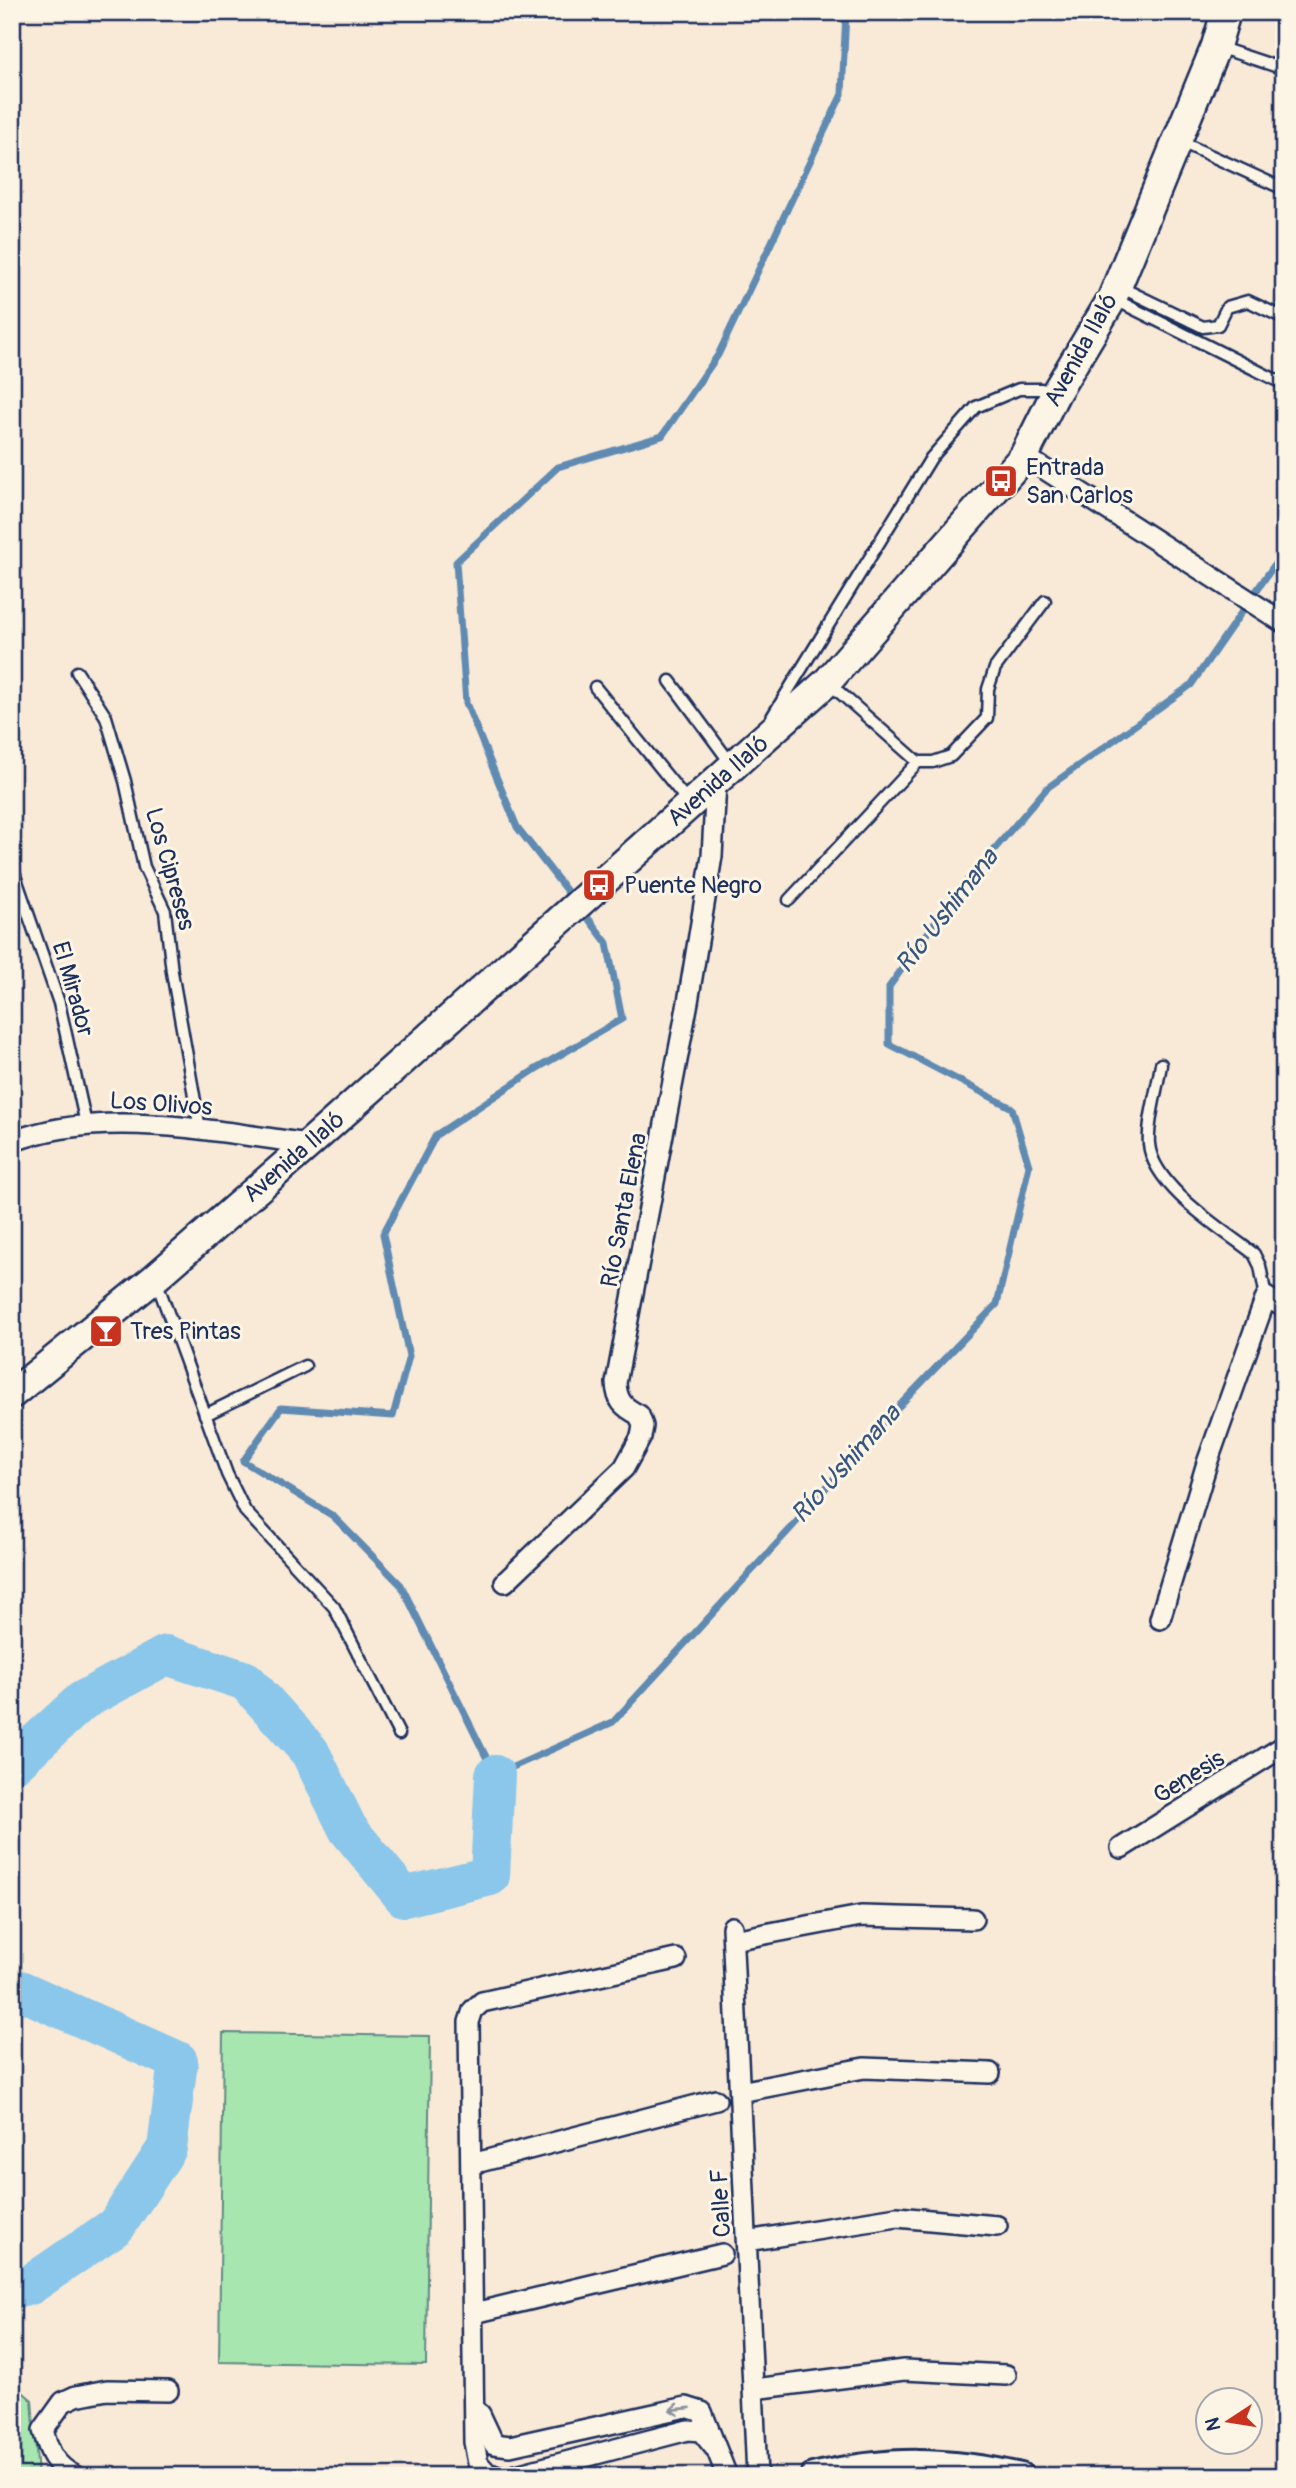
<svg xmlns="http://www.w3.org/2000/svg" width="1296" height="2488" viewBox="0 0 1296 2488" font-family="Pangolin,sans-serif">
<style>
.green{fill:#a7e6af;stroke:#618a86;stroke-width:2}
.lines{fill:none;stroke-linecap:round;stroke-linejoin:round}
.stream{stroke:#5e8ab2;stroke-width:7}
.river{stroke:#8ac7ea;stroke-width:40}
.service-casing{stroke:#1b2f5e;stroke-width:15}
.minor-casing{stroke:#1b2f5e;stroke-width:24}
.tertiary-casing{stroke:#1b2f5e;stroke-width:30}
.secondary-casing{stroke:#1b2f5e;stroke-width:33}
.service{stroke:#fcf5e5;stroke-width:10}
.minor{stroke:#fcf5e5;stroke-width:19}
.tertiary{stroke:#fcf5e5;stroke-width:24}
.secondary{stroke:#fcf5e5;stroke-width:28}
.oneway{stroke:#8c92a2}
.labels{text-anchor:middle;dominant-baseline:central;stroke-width:6;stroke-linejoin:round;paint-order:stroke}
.street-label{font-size:24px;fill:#1b2f5e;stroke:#fcf5e5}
.poi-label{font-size:24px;fill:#1b2f5e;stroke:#fcf5e5;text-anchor:start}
.water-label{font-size:26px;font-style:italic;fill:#375581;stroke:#fcf5e5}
</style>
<rect width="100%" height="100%" fill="#f9e9d7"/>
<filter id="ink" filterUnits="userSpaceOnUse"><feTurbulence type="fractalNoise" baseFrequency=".0143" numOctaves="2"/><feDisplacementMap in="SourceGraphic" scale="14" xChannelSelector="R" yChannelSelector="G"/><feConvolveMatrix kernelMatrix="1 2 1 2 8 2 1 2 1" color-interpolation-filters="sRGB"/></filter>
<g filter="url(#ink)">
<!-- green -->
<path class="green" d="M223,2033L430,2036L426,2365L219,2362Z
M12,2383L32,2400L38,2476H12Z"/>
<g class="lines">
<!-- stream -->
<path class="stream" d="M573,899L517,827L466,703L456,562L558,467L662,436L718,355L842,94L846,12
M581,909L607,943L622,1019L536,1069L436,1135L383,1234L409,1356L393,1416L281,1408L243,1461L333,1516L401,1585L495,1775L613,1722L792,1527L877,1429L997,1304L1029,1166L1012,1108L889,1044V987L955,895L1047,788L1191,685L1284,551"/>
<!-- river -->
<path class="river" d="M12,1765L82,1701L166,1655L246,1681L310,1752L348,1829L404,1897L490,1876L495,1775
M12,1991L20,1990L178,2061L167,2148L116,2226L30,2285L12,2290"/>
<!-- service casing -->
<g class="service-casing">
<path id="service" d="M1218,47L1284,69
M1179,141L1284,189
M1118,286L1203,327L1218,325L1227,307L1248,301L1284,318
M1116,300L1284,384
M77,672L106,717L125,781L144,867L165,911L172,972L200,1129
M670,681L732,765
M830,684L918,762H933L951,756L987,718L988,689L995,668L1045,601
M595,687L689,803
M772,717L931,458L976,407L1019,389H1041L1054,394
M12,867L59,1003L86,1124
M789,900L918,762
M1161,1064C1158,1087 1147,1122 1149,1144C1153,1187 1222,1229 1254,1254L1260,1266L1266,1297
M156,1280L227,1474L245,1511L334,1607L399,1734
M205,1415L305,1366"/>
</g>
<!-- minor casing -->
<g class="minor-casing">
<path id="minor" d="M1024,456L1284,623
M12,1142C98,1107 219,1132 309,1144
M505,1582L624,1468L641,1437L643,1426L639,1415C623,1407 617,1401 616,1383L688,1002L712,856L716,783
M1160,1619L1207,1463L1266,1297L1284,1307
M1121,1848L1284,1746
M732,1927L757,2476
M733,1940L861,1916L973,1919
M740,2092L864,2068L990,2073
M472,2164L716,2100
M747,2241L897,2217L997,2226
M474,2313L722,2254
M754,2389L904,2370L1006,2375
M480,2414L494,2444L510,2446L686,2407L702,2412L727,2476
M75,2476C54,2465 49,2452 43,2430L63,2402L76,2396L107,2390L168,2391
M500,2476L488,2474L478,2463L474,2442L469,2022L473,2010L482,2002L676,1959
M512,2476L688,2430L701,2431L714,2447"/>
</g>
<!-- tertiary casing -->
<g class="tertiary-casing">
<path id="tertiary" d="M813,2476C887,2458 947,2459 1021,2476"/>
</g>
<!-- secondary casing -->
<g class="secondary-casing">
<path id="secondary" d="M12,1394L155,1278L309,1144L827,682L1024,456L1055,394L1112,299L1216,46L1226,12"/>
</g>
<!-- service -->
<use href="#service" class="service"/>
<!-- minor -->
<use href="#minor" class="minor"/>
<!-- tertiary -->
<use href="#tertiary" class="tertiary"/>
<!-- secondary -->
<use href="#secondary" class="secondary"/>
</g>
<!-- one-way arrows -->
<defs><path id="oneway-shaft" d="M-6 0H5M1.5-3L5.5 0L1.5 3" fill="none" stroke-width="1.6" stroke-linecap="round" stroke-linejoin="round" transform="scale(1.75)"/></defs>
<use class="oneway" href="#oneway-shaft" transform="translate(680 2409) rotate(174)"/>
</g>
<!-- icons -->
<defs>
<g id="bus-square" transform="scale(1.75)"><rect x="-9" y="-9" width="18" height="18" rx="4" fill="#c8321e" stroke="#fcf5e5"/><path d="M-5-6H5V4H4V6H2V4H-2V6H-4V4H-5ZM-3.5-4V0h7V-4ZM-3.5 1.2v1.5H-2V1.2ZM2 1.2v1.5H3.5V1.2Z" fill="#fff"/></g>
<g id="bar-square" transform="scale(1.75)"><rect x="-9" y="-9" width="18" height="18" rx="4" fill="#c8321e" stroke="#fcf5e5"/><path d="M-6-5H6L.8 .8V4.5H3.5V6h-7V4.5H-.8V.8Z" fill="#fff"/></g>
</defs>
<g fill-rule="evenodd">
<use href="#bus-square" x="1001" y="481"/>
<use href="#bus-square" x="599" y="885"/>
<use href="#bar-square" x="106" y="1331"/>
</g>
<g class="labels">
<!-- street labels -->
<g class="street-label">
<text transform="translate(1081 350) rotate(-61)">Avenida Ilaló</text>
<text transform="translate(718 781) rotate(-41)">Avenida Ilaló</text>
<text transform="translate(170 869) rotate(74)">Los Cipreses</text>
<text transform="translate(73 989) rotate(74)">El Mirador</text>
<text transform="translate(161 1104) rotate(4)">Los Olivos</text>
<text transform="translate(294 1157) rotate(-41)">Avenida Ilaló</text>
<text transform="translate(624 1210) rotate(-79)">Río Santa Elena</text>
<text transform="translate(1189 1777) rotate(-32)">Genesis</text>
<text transform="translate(721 2203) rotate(-93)">Calle F</text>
</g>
<!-- poi labels -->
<g class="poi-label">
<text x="1026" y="467">Entrada<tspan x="1026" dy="28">San Carlos</tspan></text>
<text x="624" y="885">Puente Negro</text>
<text x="130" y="1331">Tres Pintas</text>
</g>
<!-- water labels -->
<g class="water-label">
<text transform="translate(947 911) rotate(-52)">Río Ushimana</text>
<text transform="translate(846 1464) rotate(-48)">Río Ushimana</text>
</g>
</g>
<!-- margin -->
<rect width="1296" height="2488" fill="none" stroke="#fcf5e5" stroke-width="42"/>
<rect x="21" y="21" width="1254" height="2446" fill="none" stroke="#1b2f5e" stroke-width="2.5" filter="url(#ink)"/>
<!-- north arrow -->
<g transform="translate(1229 2421) rotate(258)"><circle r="33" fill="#fcf5e5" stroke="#a2a6af" stroke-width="2"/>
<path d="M0-5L12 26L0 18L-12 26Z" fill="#c8321e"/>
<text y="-10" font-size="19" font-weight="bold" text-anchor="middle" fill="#1b2f5e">N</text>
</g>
</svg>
